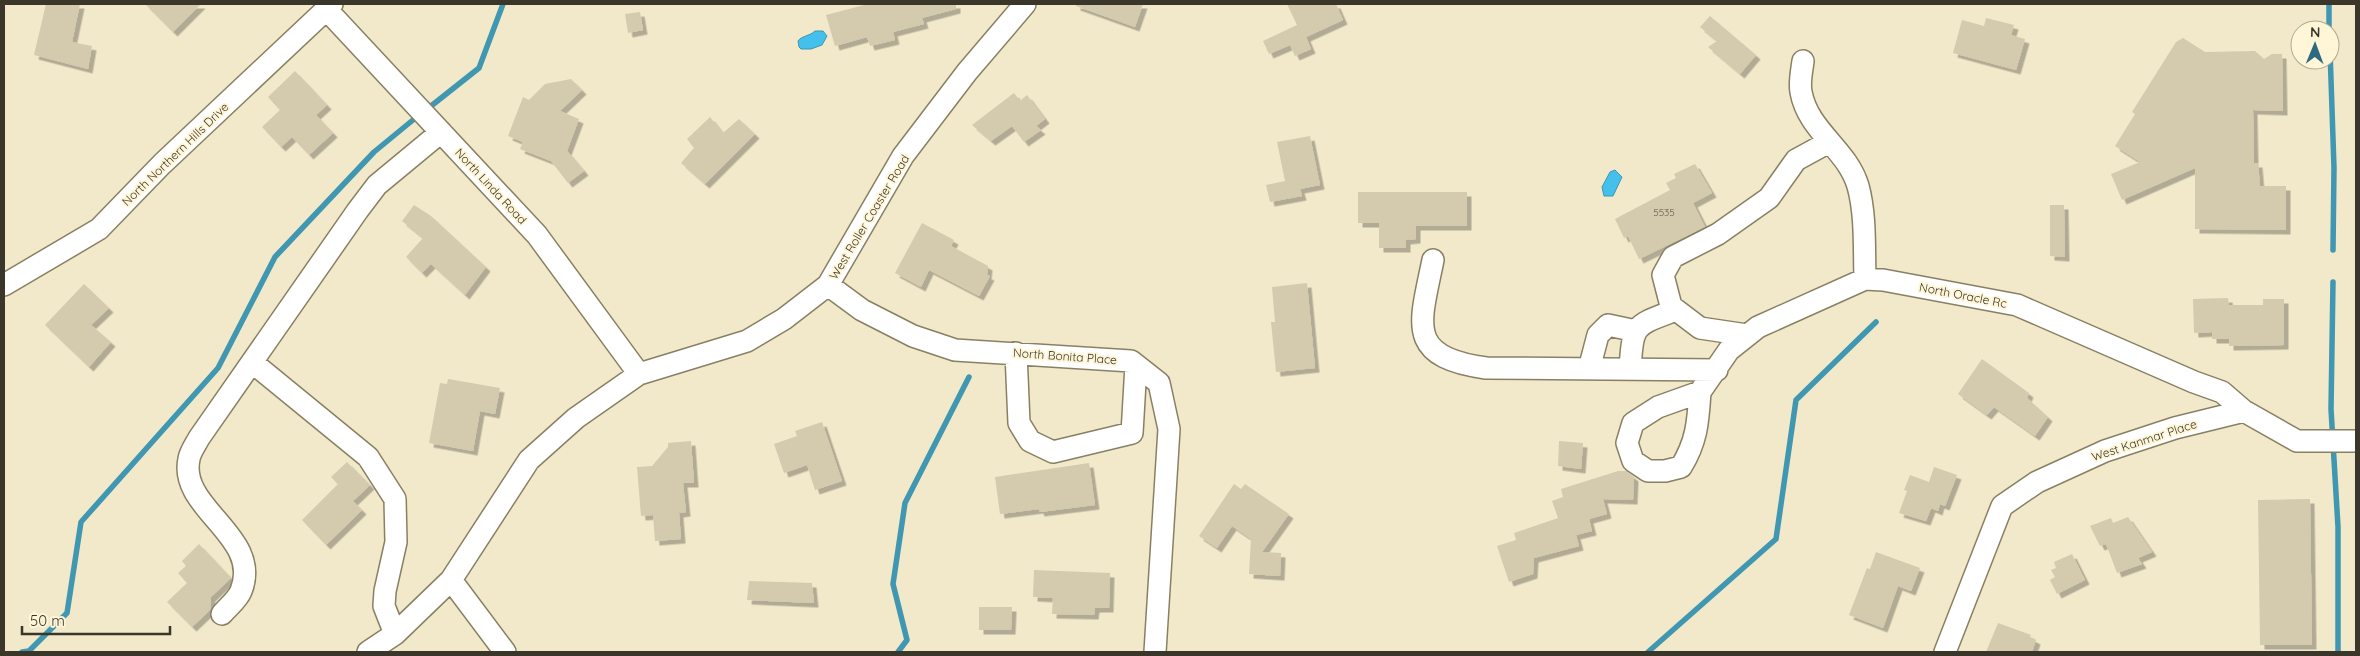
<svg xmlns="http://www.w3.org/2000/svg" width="2360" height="656" viewBox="0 0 2360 656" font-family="Quicksand,sans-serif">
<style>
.water{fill:#43c0eb;stroke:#4097b1}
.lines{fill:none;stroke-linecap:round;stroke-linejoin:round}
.stream{stroke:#4097b1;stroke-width:5.5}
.building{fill:#d4caad;filter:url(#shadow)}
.minor-casing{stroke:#898064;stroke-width:24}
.minor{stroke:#fff;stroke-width:21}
.labels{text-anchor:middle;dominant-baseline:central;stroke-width:4;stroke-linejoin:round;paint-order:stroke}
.number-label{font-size:10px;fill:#605b4b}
.street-label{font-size:12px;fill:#3a362a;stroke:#fff5d7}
</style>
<defs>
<filter id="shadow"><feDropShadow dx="4.5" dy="4.5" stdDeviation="0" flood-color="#0004"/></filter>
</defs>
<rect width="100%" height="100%" fill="#f2e8ca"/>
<!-- water -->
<path class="water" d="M815,31H823L827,36L822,45L811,49H801L799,47L798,41C801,36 810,36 815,31Z
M1615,170L1622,177L1613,196H1604L1602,187L1610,172Z"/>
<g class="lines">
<!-- stream -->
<path class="stream" d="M2329,4V30
M2330,50L2334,168L2333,250
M426,110L479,68L503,4
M2333,282L2331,409L2338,527V652
M22,652L29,651L67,613L81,522L218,368L275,257L374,152L419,115
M898,652L907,640L893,584L905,503L969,377
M1648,652L1776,539L1796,400L1876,322"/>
</g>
<!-- building -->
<path class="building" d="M46,4H80L72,42L92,46L88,69L34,55Z
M145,4H201L173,32Z
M868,4H956V9L922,18L924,24L893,32L895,40L870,46L867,37L835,46L826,15Z
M1076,4H1143L1135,27L1076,6Z
M1287,4H1336L1343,20L1306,37L1311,49L1295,56L1290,45L1269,54L1263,41L1297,25Z
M640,12L643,30L628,33L625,14Z
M1710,16L1756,55L1740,74L1708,47L1717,41L1700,27Z
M1986,18L2014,25L2011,35L2025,39L2016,70L1953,53L1962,20L1984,26Z
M2183,38L2205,52L2255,51L2264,59L2272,54H2282L2283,111L2253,110L2254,163H2258L2260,186H2286V230L2195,229V168L2122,200L2111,174L2140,162L2115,146L2135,114L2132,112L2176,42Z
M295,71L327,105L316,115L333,133L309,155L292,137L281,147L262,127L280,110L268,97Z
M571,79L582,90L560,111L579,119L567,151L584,171L568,183L551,161L520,149L523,142L508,136L523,97L529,100L545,84Z
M1014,93L1020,101L1027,95L1045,119L1036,126L1041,130L1024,142L1012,126L991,141L972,125Z
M710,117L723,133L739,119L755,134L705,184L681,163L694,148L687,139Z
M1310,136L1320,185L1300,189L1302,196L1270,202L1266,185L1285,181L1277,142Z
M1695,164L1712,193L1693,203L1705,227L1639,259L1628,236L1624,238L1615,219L1670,190L1666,183L1676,178L1674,174Z
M1358,192H1467V226H1416V239L1406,240V248H1379V223H1358Z
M414,205L431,216L486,267L465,295L431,264L422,273L406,257L423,238L402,221Z
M2050,205H2064L2065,257L2050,256Z
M922,223L954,240L951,246L988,266L987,275L990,276L979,296L929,270L921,287L895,273Z
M1307,283L1315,368L1276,372L1271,322H1275L1272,287Z
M84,284L109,308L91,325L111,342L89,367L45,325Z
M2228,298L2229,305H2263V299H2284V345L2229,346V339H2212V332L2194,333L2193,299Z
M1982,359L2029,393L2027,398L2048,417L2035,436L1994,407L1987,415L1958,394Z
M448,379L500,388L495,414L480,411L473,451L429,443L440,383L447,384Z
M822,422L842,481L815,490L807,465L784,473L774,444L797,436L795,431Z
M691,441L694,483H683L686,512L679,513L681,539L655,541L653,515L641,516L637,467L652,466L668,447V443Z
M1559,441L1583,443L1581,469L1558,466Z
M347,462L370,485L353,501L362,510L326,545L302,520L338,484L331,477Z
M1089,463L1095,505L1040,512L1039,509L1000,514L995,477Z
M1934,467L1957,475L1945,506L1940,504L1938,511L1931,508L1926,521L1899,513L1907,491L1904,490L1910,475L1929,482Z
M1618,471H1626L1634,477L1633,500L1603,499L1607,514L1589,519L1592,531L1576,535L1579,546L1534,558L1533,574L1509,582L1497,546L1516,540L1514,533L1558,518L1552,501L1563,497L1561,489Z
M1234,484L1241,489L1245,484L1289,514L1262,552L1281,553L1280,576L1249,574L1251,539L1232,526L1217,548L1199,536Z
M2310,499L2312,645H2260L2258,500Z
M2128,517L2152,552L2138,558L2142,564L2117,573L2106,544L2100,546L2090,526L2111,518L2113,523Z
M199,544L231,578L211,597L210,610L192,627L167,602L187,583L178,573L186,566L182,561Z
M1876,552L1920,568L1911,591L1898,586L1883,628L1849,615L1867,568L1870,569Z
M2072,554L2085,580L2057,594L2050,580L2055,577L2051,570L2056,568L2054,562Z
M1034,570L1110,573L1109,608H1095L1094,615L1052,614L1053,598L1033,597Z
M749,581L812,583L814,603L747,600Z
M979,607H1012L1011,630H979Z
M1998,623L2031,635L2030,637L2036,640L2032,652H1986Z"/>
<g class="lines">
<!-- minor casing -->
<g class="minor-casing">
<path id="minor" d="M327,10L537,235L639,374
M1803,61C1802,70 1799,82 1801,92C1808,131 1847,149 1858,186C1866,215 1864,249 1865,279
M1433,260C1420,324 1405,357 1486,368L1717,370
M4,285L99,229L162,164L332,4
M828,285L862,310L913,336L955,350L1131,361L1159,383L1169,429L1155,652
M1747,335L1700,328L1671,306L1663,275L1673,257L1718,234L1769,198L1796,160L1829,142
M1016,353L1019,423L1030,441L1053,452L1132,433L1136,365
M252,362L368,457L395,499L396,542L385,591L384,606L395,634
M1589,369L1598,335L1608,325L1636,331
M1630,369C1633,323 1634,326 1676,310
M1700,392C1698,422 1697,441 1681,467L1665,471H1648L1633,461L1627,443L1633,423L1658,407L1700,392L1729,350L1758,327L1865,279L1883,280L2017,305L2194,382L2222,392L2244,411L2297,441H2356
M451,580L505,652
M222,614C228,607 238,599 241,591C263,536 178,509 189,459C190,452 196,444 199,438L358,210L377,185L441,132
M368,652L395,634L451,580L529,460L576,418L639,374L747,341L784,319L828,285L903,156L967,72L1025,4
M1945,652L2002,506L2037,482L2105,451L2175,428L2244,411"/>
</g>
<!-- minor -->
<use href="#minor" class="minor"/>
</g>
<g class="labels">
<!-- number labels -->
<g class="number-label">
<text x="1664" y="212">5535</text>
</g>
<!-- street labels -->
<g class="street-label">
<text transform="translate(175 154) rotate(-44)">North Northern Hills Drive</text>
<text transform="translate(491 186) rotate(47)">North Linda Road</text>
<text transform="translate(869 217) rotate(-59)">West Roller Coaster Road</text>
<text transform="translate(1963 295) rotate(11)">North Oracle Rc</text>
<text transform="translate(1065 356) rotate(4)">North Bonita Place</text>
<text transform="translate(2144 440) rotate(-18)">West Kanmar Place</text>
</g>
</g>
<!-- border -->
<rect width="2360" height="656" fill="none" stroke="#3a362a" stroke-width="10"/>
<!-- north arrow -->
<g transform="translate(2315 45) rotate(1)"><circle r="24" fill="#fff5d7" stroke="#b0a992"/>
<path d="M0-4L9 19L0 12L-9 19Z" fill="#2e6b82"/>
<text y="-8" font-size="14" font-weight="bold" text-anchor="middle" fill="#3a362a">N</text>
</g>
<!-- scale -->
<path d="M22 626v8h148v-8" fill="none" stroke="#3a362a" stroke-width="2.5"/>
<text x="30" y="626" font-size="15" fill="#3a362a" stroke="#fff5d7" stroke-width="4" paint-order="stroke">50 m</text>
</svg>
